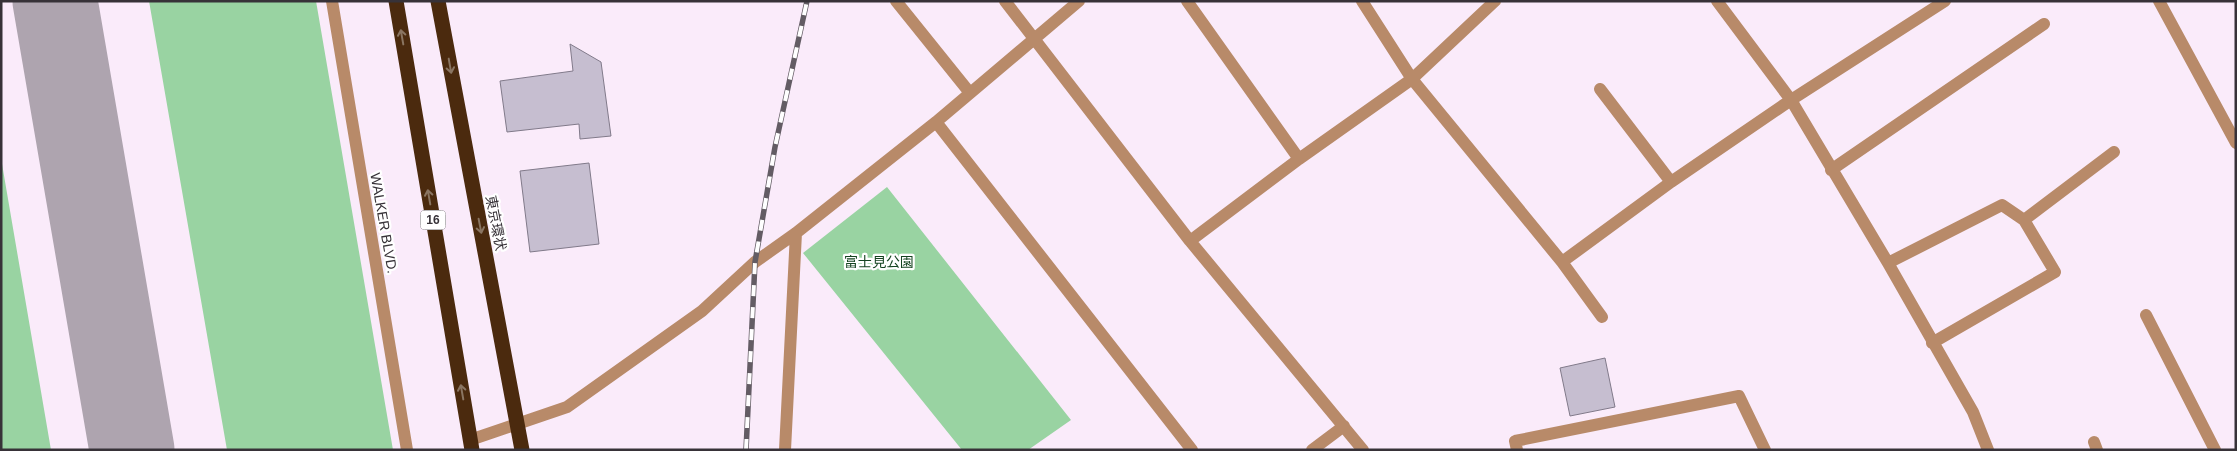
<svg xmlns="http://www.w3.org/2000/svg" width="2237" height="451" viewBox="0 0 2237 451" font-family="Arial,'Noto Sans JP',sans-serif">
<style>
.green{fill:#99d3a2}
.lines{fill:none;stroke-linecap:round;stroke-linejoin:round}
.taxiway{stroke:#aea4af;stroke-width:85}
.building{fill:#c6bed0;stroke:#817a8a}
.minor{stroke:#b88a69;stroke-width:12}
.highway{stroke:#4b2a0e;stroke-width:15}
.rail-casing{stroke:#635c64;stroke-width:5.5}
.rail{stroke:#fff;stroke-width:4;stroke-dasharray:11;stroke-linecap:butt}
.oneway{stroke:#8a7562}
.labels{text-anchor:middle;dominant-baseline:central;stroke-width:4.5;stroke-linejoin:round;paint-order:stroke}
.shield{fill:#fff;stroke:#737074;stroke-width:1}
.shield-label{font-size:12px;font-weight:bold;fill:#373238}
.street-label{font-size:14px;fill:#373238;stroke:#fff}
.park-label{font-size:14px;fill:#144320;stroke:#fff}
</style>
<rect width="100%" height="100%" fill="#faebfa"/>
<!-- green -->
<path class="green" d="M149,1H316L393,450H227Z
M1,158L51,450H1Z
M887,187L1071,420L1028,450H962L803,253Z"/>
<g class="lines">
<!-- taxiway -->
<path class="taxiway" d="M55,1L132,450"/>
</g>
<!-- building -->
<path class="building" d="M570,44L601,62L611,136L580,139L579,124L507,132L500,81L573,71Z
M589,163L599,244L530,252L520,171Z
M1605,358L1615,407L1570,416L1560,368Z"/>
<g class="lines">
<!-- minor -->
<path class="minor" d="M332,1L407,450
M896,1L970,93
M1005,1L1190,241L1363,450
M1187,1L1299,159
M1362,1L1412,79L1562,262L1602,317
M1717,1L1791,100L1888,263L1973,412L1988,450
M2159,1L2236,143
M1600,89L1671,182
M936,122L1192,450
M1831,170L2044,24
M2024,220L2114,152
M1190,241L1299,159L1412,79L1495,1
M1562,262L1671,182L1791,100L1945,1
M1888,263L2002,205L2024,220L2055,272L1932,343
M2146,315L2215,450
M470,440L567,407L702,311L755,262L796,233L936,122L1079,1
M2094,442L2097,450
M785,450L796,233
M1312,450L1344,426
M1517,450L1515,441L1739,396L1765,450"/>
<!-- highway -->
<path class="highway" d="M396,1L472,450
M438,1L522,450"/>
<!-- rail casing -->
<g class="rail-casing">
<path id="rail" d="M746,450L755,262L775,147L807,1"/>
</g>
<!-- rail -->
<use href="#rail" class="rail"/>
</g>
<!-- one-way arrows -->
<defs><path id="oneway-shaft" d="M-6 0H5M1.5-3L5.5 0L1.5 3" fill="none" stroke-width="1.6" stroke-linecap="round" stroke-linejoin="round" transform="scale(1.25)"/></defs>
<g class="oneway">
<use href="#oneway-shaft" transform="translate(402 37) rotate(-100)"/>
<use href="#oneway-shaft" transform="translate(450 66) rotate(80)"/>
<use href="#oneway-shaft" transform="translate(429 197) rotate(-100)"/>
<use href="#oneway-shaft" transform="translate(480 226) rotate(79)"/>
<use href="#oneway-shaft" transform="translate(462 392) rotate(-100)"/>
</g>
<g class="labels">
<!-- shield labels -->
<rect class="shield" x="420.5" y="210.5" width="25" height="19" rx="4"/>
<g class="shield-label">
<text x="433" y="220">16</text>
</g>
<!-- street labels -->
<g class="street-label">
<text transform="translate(384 223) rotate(80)">WALKER BLVD.</text>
<text transform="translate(496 223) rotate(79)">東京環状</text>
</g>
<!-- park labels -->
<g class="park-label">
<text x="879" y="262">富士見公園</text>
</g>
</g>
<!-- border -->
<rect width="2237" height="451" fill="none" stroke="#373238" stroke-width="5"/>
</svg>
